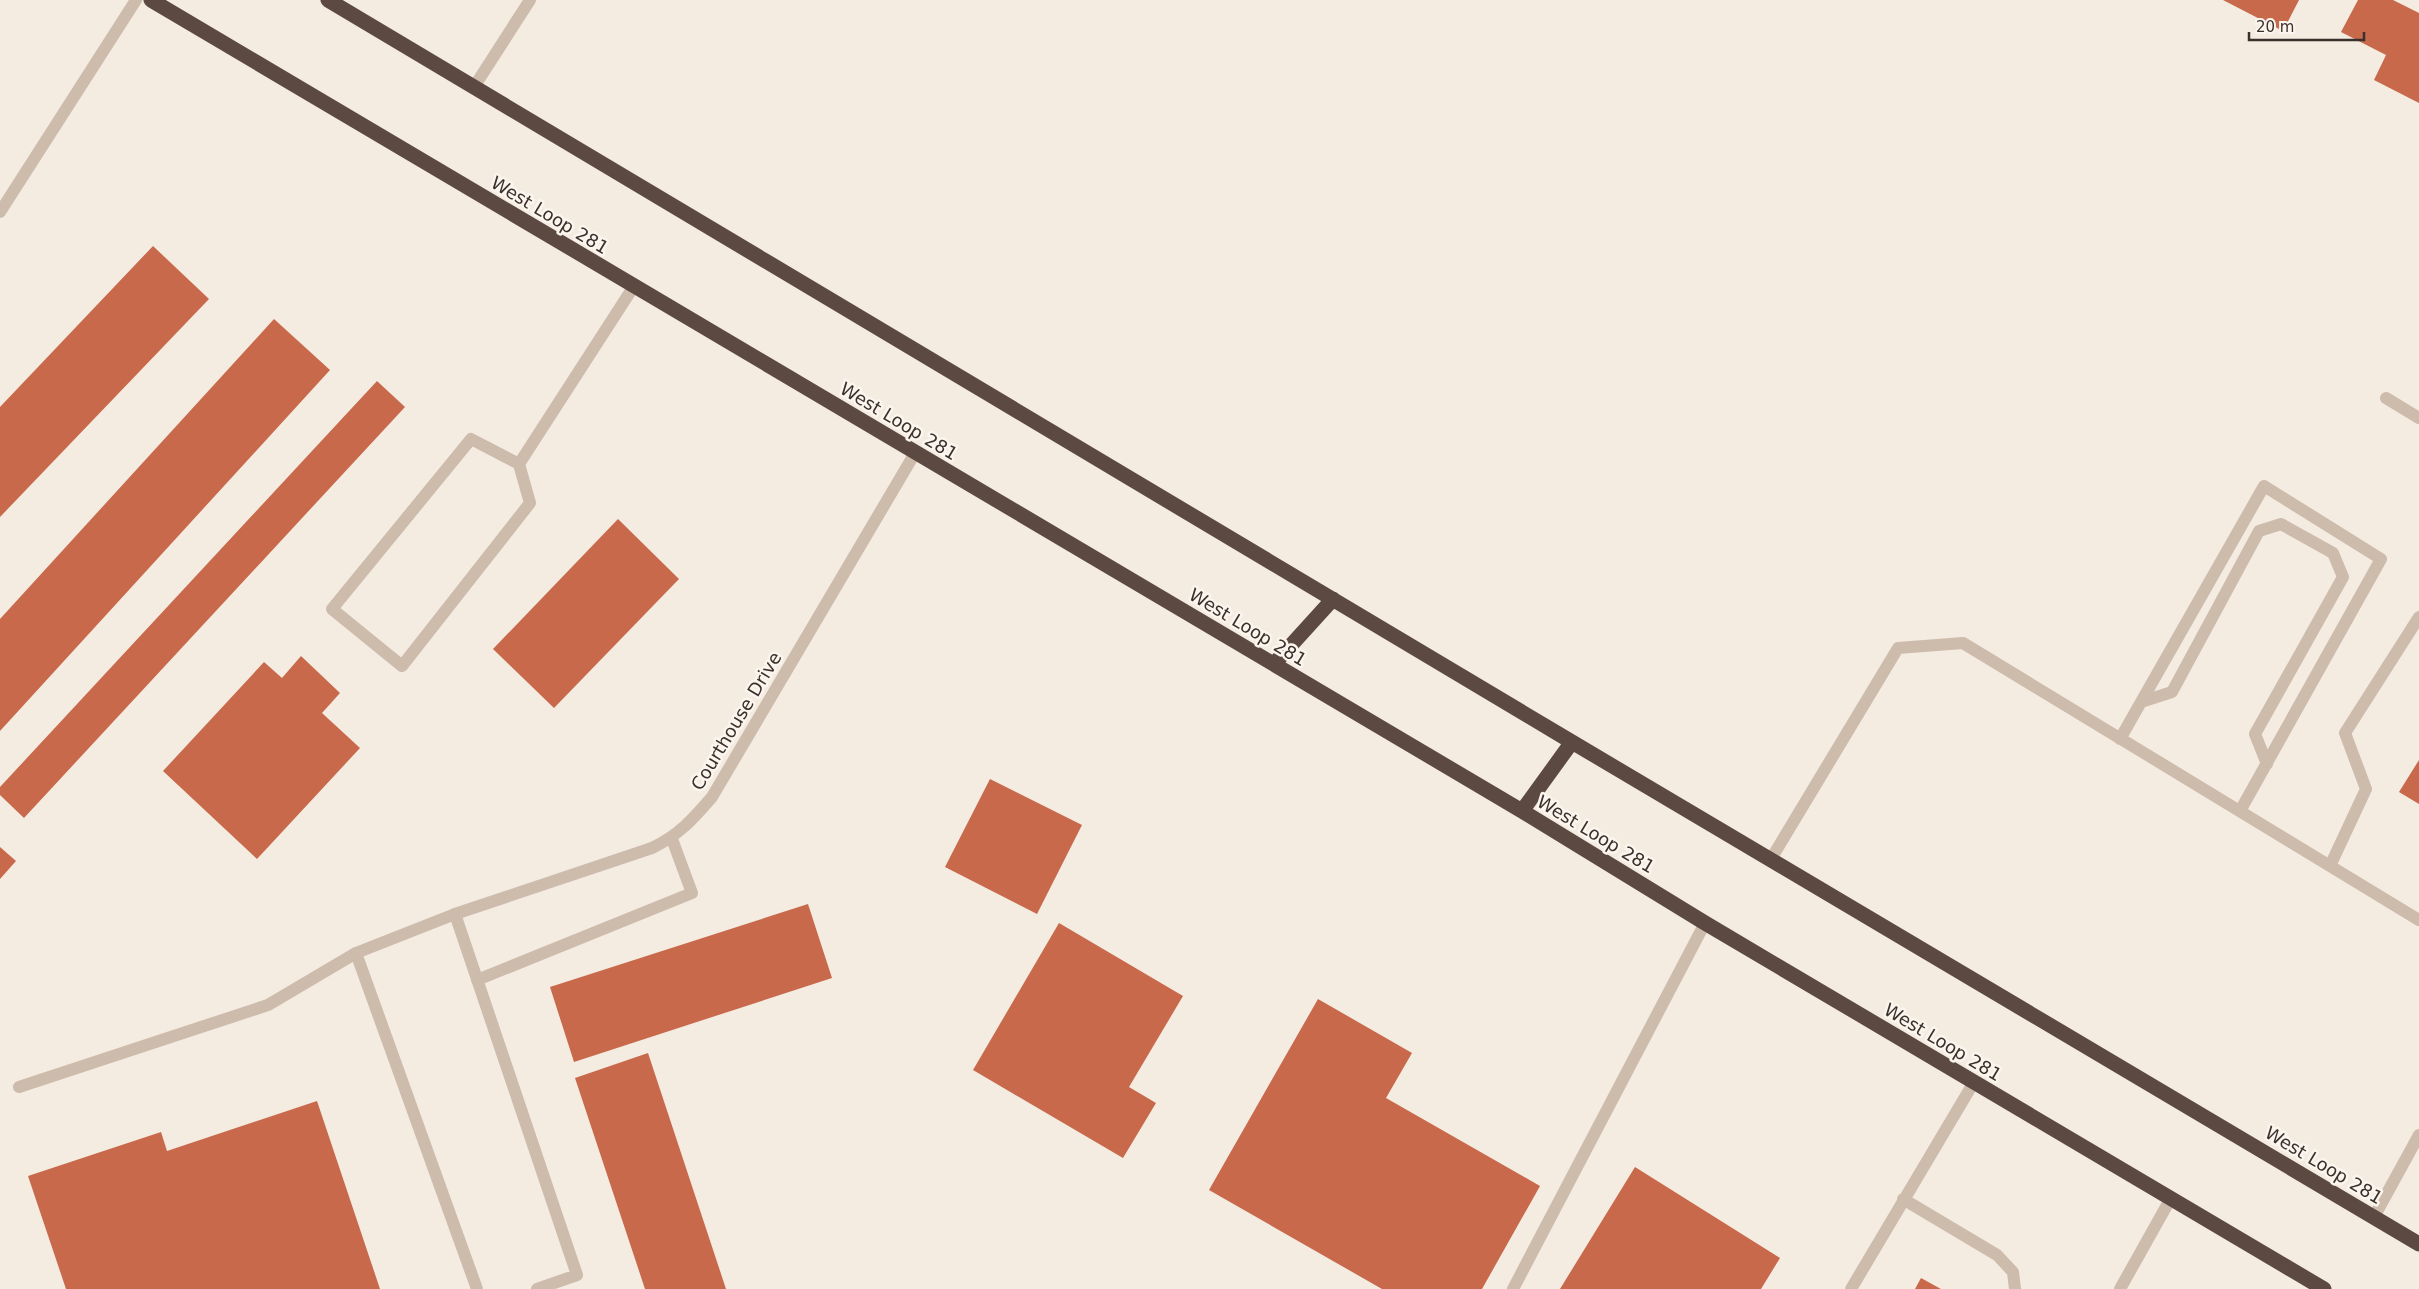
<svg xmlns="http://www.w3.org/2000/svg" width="2419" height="1289" viewBox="0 0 2419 1289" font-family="'DejaVu Sans',sans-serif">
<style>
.building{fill:#c8694b}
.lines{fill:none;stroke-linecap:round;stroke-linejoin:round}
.lane{stroke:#cdbbac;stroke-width:12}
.street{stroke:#cdbbac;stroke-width:12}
.highway{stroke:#5c4a42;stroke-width:15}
.labels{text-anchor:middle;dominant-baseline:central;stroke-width:5;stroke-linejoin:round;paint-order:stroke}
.street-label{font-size:18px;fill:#3b302b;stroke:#fbf5ee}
</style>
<rect width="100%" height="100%" fill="#f4ebe1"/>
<!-- building -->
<path class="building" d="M2223,0H2299L2283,31Z
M2358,0H2393L2419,13V103L2374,80L2386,55L2341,32Z
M153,246L209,299L0,517V407Z
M274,319L330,370L0,731V619Z
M377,381L405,407L24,818L0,795V787Z
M618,519L679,579L554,708L493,649Z
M301,656L340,693L322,713L360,748L257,859L163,771L264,662L282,678Z
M2419,760V804L2399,792Z
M990,779L1082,825L1037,914L945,867Z
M0,847L16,861L0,879Z
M808,904L832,978L574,1062L550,987Z
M1059,923L1183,996L1129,1087L1156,1103L1123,1158L973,1070Z
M1318,999L1412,1053L1386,1098L1540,1186L1482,1289H1382L1209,1190Z
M648,1053L726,1289H645L575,1078Z
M317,1101L380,1289H66L28,1176L161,1132L167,1151Z
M1635,1167L1780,1258L1761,1289H1560Z
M1921,1278L1941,1289H1915Z"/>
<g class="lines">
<!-- lane -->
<path class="lane" d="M474,87L530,0
M0,212L136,0
M2386,398L2419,418
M519,464L471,439L332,609L402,666L530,503L519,464L634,286
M2141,702L2172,692L2259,531L2281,524L2333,553L2343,577L2255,734L2267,764
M2120,739L2264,486L2381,559L2240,811
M1771,859L1898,648L1963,643L2419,920
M2330,866L2366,789L2345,733L2419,617
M455,914L577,1275L537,1289
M477,980L692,893L672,839
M19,1087L268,1005L356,953L477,1289
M1903,1199L1997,1255L2013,1272L2015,1289
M2374,1217L2419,1135
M1513,1289L1705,923
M1851,1289L1974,1082"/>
<!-- street -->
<path class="street" d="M356,953L455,914L652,848C679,835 693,819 712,797L915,453
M2120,1289L2171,1198"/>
<!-- highway -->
<path class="highway" d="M151,0L1522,811L1705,923L2324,1289
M328,0L1572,742L2419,1244
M1274,664L1333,599
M1522,811L1572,742"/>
</g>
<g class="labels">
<!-- street labels -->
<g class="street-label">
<text transform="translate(550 215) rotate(31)">West Loop 281</text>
<text transform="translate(899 421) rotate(31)">West Loop 281</text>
<text transform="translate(1248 627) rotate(31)">West Loop 281</text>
<text transform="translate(736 721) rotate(-59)">Courthouse Drive</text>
<text transform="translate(1596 834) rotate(31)">West Loop 281</text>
<text transform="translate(1943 1042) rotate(31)">West Loop 281</text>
<text transform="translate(2324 1165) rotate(31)">West Loop 281</text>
</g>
</g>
<!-- scale -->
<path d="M2249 32v8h115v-8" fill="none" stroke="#3b302b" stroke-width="2.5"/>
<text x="2256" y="32" font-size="15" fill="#3b302b" stroke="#fbf5ee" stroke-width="4" paint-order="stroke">20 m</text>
</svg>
